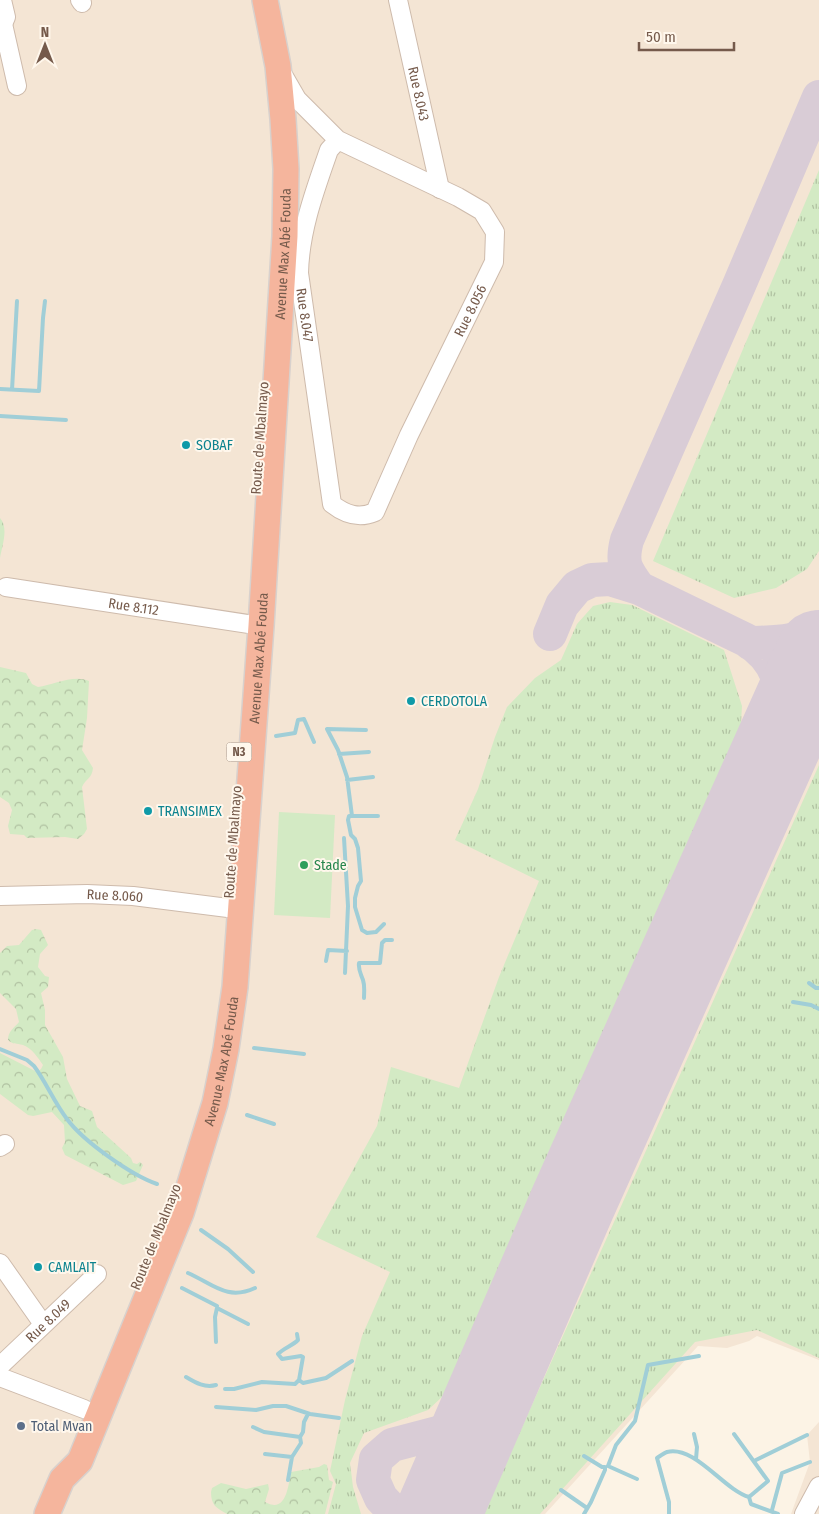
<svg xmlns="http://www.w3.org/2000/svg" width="819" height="1514" viewBox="0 0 819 1514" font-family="'Fira Sans Condensed',sans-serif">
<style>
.residential{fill:#f4e5d4}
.grass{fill:url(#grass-tufts)}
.forest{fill:url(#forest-crowns)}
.pitch{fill:#d3eac4}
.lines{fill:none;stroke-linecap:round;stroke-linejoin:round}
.stream{stroke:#a0ced7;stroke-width:4}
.taxiway{stroke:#d9ccd6;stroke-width:34}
.runway{stroke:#d9ccd6;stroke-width:86}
.minor-casing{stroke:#cebbac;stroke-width:20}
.highway-casing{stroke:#d8d1cd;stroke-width:28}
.minor{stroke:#fff;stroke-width:18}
.highway{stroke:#f5b59d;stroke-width:25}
.culture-dot{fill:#0f9aa8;stroke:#fff7ec;stroke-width:2}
.leisure-dot{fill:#2e9e5b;stroke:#fff7ec;stroke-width:2}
.service-dot{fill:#5c6f8a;stroke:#fff7ec;stroke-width:2}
.labels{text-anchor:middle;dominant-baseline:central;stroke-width:4;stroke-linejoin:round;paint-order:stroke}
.shield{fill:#fff7ec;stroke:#9e897b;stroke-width:1}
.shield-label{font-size:12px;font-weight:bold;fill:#755a4b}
.street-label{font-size:14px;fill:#755a4b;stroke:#fff7ec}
.culture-label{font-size:14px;fill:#0d838f;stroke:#fff7ec;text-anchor:start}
.leisure-label{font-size:14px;fill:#27864d;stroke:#fff7ec;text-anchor:start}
.service-label{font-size:14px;fill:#4e5e75;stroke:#fff7ec;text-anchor:start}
</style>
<defs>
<pattern id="grass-tufts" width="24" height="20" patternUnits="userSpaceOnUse" patternTransform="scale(1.25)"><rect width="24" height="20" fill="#d3eac4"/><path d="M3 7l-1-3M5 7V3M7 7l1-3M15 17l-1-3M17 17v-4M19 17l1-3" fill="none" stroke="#b0c1a1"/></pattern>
<pattern id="forest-crowns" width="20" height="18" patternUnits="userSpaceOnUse" patternTransform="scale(1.25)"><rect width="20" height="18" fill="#d3eac4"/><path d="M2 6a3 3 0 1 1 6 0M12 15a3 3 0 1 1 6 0" fill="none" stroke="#b0c1a1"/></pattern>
</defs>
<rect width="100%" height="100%" fill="#fcf3e5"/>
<!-- residential -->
<path class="residential" d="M0,0H819V1360L757,1336L749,1341L727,1348L698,1346L545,1514H0Z
M819,1422V1514H791L810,1462L807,1435Z"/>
<!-- grass -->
<path class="grass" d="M819,170V551L807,569L776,588L734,598L653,561Z
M610,602L632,605L724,650L742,706L740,739L459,1365L442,1397L428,1410L364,1433L350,1463L353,1487L361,1514H328L336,1484L330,1471L345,1400L362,1336L390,1272L316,1237L377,1126L391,1067L459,1088L499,977L539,881L455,840L478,789L495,737L507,707L535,678L561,660L577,624L593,606Z
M819,765V1358L757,1330L695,1342L540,1514H483Z"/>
<!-- forest -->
<path class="forest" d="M0,518C9,528 2,546 0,558Z
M0,667L26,673L32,684L38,687C53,685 74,674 89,681L87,718L82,750L93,768C92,779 86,778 82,787L87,829L84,834L78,839L65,837L27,838L24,835L10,834L8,826L12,810L9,803L0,797Z
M36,929L41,930L48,945L40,954L38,967L45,976L49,977L48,987L41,993L45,1010V1025L63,1057L67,1079L80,1106L92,1111L97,1127L131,1158L133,1163L137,1164L140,1162L143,1165L136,1181L123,1185L65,1155L62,1148L65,1142L64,1125L52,1112L33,1116L28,1115L0,1094V1053L37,1072L41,1069L43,1065C38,1058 32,1048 23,1045C16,1043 13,1045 8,1040C8,1031 14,1028 19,1022L16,1009L0,993V953L7,946L19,945L32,930Z
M324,1464L327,1465L329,1480L333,1482L325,1514H227C216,1508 211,1505 211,1492L212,1488L221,1483L246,1489L268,1484L269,1489L265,1502C286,1514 288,1487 291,1472L319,1467Z"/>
<!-- pitch -->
<path class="pitch" d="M279,812L335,815L330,918L274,915Z"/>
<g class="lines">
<!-- stream -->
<path class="stream" d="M0,389L39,391L43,318L45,301
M12,390L17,301
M0,416L66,420
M276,736L295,733L298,720L304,719L314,742
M339,754L369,752
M347,780L373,777
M352,816L347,777L338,750L327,729L366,730
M378,816H349L348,820L351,835L355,839L358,848L361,881L358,886L355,898V907L362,930L367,933L376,932L384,924
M344,838L348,906L345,973
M326,961L328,950L347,951
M809,983L816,988H819
M364,998C364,992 365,986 363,980C361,974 358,970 359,963H380L382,943L385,940H392
M793,1002L811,1005L819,1009
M254,1048L304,1054
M0,1049L27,1060L34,1066C46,1082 54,1102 67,1119C83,1141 131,1175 157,1184
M247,1115L274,1124
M201,1230L228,1249L253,1272
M188,1273C213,1284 227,1301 255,1288
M182,1288L217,1306
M297,1334L298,1340C292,1346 284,1348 278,1354L282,1359L301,1356L303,1357L299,1380
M216,1342L215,1317L217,1308L248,1324
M186,1377C196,1383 205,1388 216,1385
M225,1389H234L262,1382L295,1384L299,1380L303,1383L326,1378L352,1361
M216,1407L256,1410L273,1406H286L310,1414L339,1418
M253,1427L264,1432L300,1437
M694,1434L697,1447L696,1459
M734,1434L768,1481L749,1497
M265,1454L292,1457
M754,1461L807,1435
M637,1479L608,1466L616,1445L635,1421L648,1365L699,1356
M288,1480L292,1457L301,1443L300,1437L303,1432L304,1422L308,1414
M561,1490L587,1508
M772,1510L782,1473L810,1462
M584,1514L591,1502L605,1470V1467H602L584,1456
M669,1514V1502L657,1458C660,1456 664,1453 667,1452C695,1445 724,1490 749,1497L751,1504L778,1514"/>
<!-- taxiway -->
<path class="taxiway" d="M639,588C625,569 621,563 627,540L740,283L819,97
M550,634L562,605L577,587L592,580L610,579L639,588L746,640C782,662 782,691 786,729
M750,643C777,642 796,644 819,627
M396,1514L381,1498L373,1480L376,1459L392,1445L449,1430L479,1408L495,1384
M449,1514L464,1502L472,1479L470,1442"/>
<!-- runway -->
<path class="runway" d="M438,1514L573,1202L819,653"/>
<!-- minor casing -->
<g class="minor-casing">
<g id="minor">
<path d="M80,0L82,3"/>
<path id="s1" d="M398,0L440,189"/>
<path d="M3,24L17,86"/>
<path d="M0,25L3,24L6,17L2,0"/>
<path id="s2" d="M282,73L297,99L338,140L329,150C315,190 300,230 299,273L332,504C346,515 359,519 375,512L409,435L494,262L495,232L482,211L458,197L338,140"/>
<path id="s3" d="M6,587L261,626"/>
<path id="s4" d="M0,896L87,894L133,896L228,908"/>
<path d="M0,1147L5,1144"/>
<path d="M0,1263L43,1324"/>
<path id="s5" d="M0,1366L97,1274"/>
<path d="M0,1377L84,1409"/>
<path d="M804,1514L819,1486"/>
</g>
</g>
<!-- highway casing -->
<g class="highway-casing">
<g id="highway">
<path id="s6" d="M47,1514L62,1479L80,1461L181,1213L215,1103L226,1049L235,987L261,626L285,236L286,169L283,119L278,66L265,0"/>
</g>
</g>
<!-- minor -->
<use href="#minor" class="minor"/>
<!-- highway -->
<use href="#highway" class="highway"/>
</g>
<!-- markers -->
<g class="culture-dot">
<circle cx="186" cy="445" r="5"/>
<circle cx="411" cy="701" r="5"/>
<circle cx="148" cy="811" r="5"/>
<circle cx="38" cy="1267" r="5"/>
</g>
<circle class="leisure-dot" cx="304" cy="865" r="5"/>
<circle class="service-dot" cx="21" cy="1426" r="5"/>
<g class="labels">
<!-- shield labels -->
<rect class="shield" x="226.5" y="742.5" width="25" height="19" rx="4"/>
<g class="shield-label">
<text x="239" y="752">N3</text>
</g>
<!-- street labels -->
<g class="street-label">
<text stroke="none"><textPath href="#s1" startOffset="96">Rue 8.043</textPath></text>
<text stroke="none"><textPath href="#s6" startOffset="1299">Avenue Max Abé Fouda</textPath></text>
<text stroke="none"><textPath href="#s2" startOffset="731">Rue 8.056</textPath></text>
<text stroke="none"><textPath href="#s2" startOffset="271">Rue 8.047</textPath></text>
<text transform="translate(260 438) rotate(-86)">Route de Mbalmayo</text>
<text stroke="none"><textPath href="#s3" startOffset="129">Rue 8.112</textPath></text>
<text stroke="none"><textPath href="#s6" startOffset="894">Avenue Max Abé Fouda</textPath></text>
<text transform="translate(233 842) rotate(-86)">Route de Mbalmayo</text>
<text stroke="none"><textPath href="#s4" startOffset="115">Rue 8.060</textPath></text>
<text stroke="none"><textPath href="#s6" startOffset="489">Avenue Max Abé Fouda</textPath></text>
<text transform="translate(156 1237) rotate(-68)">Route de Mbalmayo</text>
<text stroke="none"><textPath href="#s5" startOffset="66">Rue 8.049</textPath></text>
</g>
<!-- culture labels -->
<g class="culture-label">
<text x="196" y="445">SOBAF</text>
<text x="421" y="701">CERDOTOLA</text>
<text x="158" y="811">TRANSIMEX</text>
<text x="48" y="1267">CAMLAIT</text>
</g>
<!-- leisure labels -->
<g class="leisure-label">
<text x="314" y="865">Stade</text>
</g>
<!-- service labels -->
<g class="service-label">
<text x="31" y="1426">Total Mvan</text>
</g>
</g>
<!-- north arrow -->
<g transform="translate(45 45)" stroke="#fff7ec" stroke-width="4" paint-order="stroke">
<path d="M0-4L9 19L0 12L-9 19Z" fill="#755a4b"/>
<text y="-8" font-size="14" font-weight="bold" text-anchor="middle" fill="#755a4b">N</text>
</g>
<!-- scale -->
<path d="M639 42v8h95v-8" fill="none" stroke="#755a4b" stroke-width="2.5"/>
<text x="646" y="42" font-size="15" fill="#755a4b" stroke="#fff7ec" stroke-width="4" paint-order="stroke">50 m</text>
</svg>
